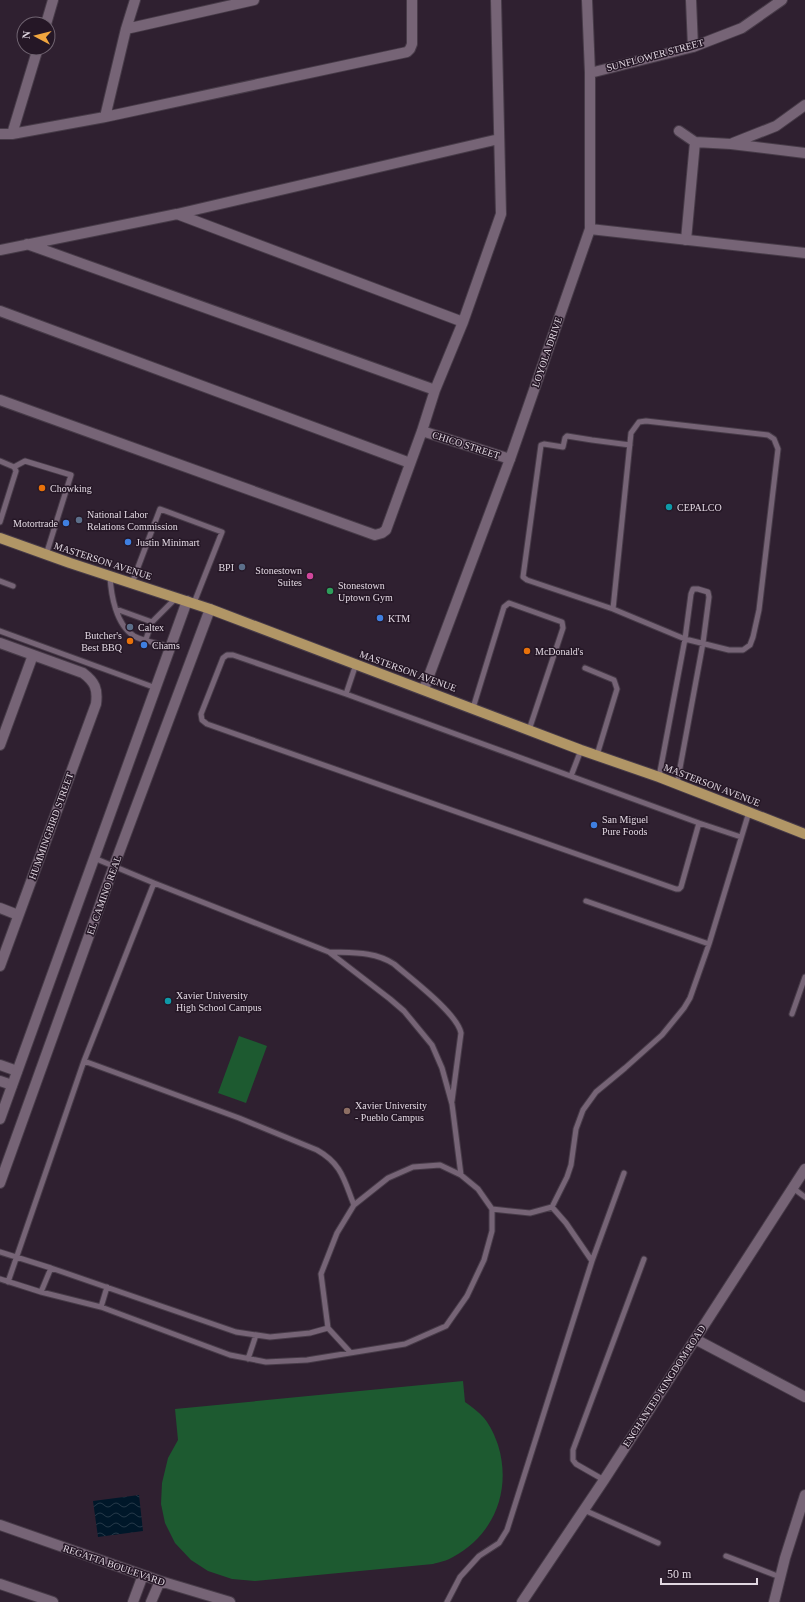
<svg xmlns="http://www.w3.org/2000/svg" width="805" height="1602" viewBox="0 0 805 1602" font-family="'Times New Roman',serif">
<style>
.park{fill:#1d5a30}
.water{fill:url(#water-waves)}
.lines{fill:none;stroke-linecap:round;stroke-linejoin:round}
.service-casing{stroke:#473b48;stroke-width:7}
.minor-casing{stroke:#473b48;stroke-width:12}
.tertiary-casing{stroke:#473b48;stroke-width:12}
.primary-casing{stroke:#473b48;stroke-width:12}
.service{stroke:#766476;stroke-width:5}
.minor{stroke:#766476;stroke-width:10}
.tertiary{stroke:#766476;stroke-width:10}
.primary{stroke:#b19666;stroke-width:10}
.food-dot{fill:#e8710a;stroke:#251726;stroke-width:1.5}
.culture-dot{fill:#0f9aa8;stroke:#251726;stroke-width:1.5}
.service-dot{fill:#5c6f8a;stroke:#251726;stroke-width:1.5}
.shop-dot{fill:#3f7fe0;stroke:#251726;stroke-width:1.5}
.hotel-dot{fill:#d1479c;stroke:#251726;stroke-width:1.5}
.leisure-dot{fill:#2e9e5b;stroke:#251726;stroke-width:1.5}
.education-dot{fill:#8d6e63;stroke:#251726;stroke-width:1.5}
.labels{text-anchor:middle;dominant-baseline:central;stroke-width:3;stroke-linejoin:round;paint-order:stroke}
.street-label{font-size:10px;fill:#e1d7e1;stroke:#251726}
.poi-label{font-size:10px;fill:#e1d7e1;stroke:#251726;text-anchor:start}
</style>
<defs>
<pattern id="water-waves" width="16" height="10" patternUnits="userSpaceOnUse"><rect width="16" height="10" fill="#001729"/><path d="M0 5q4-4 8 0t8 0" fill="none" stroke="#253848"/></pattern>
</defs>
<rect width="100%" height="100%" fill="#2f2030"/>
<!-- park -->
<path class="park" d="M239,1036L267,1046L246,1103L218,1093Z
M463,1381L465,1402C472,1407 479,1412 484,1418C490,1425 495,1436 498,1445C512,1490 494,1535 453,1557C447,1561 439,1562 433,1564L255,1581L232,1579L208,1571L191,1560L175,1543L165,1523L161,1504L162,1483L168,1458L178,1440L175,1409Z"/>
<!-- water -->
<path class="water" d="M139,1495L143,1531L98,1537L93,1501Z"/>
<g class="lines">
<!-- service casing -->
<g class="service-casing">
<path id="service" d="M646,421L768,435L774,439L778,449L759,610L753,637L750,645L743,650H729L685,639L613,609L631,433L639,422Z
M14,467L25,461L71,475L46,555
M0,522L16,471L14,467L0,461
M110,576C111,595 116,625 134,636C145,642 159,643 170,647
M0,581L13,586
M132,583L160,509L222,532L194,603
M116,609L152,622L176,598
M613,609L527,580L523,577L541,445L544,444L563,447L565,438L567,436L592,440L630,445
M0,631L156,688
M146,639L152,622
M585,668L614,680L617,689L597,755
M346,694L699,823L681,887L679,889H676L207,724L202,720L201,714L223,658L227,655H233L346,694L356,664
M473,708L504,607L509,603L562,622L563,628L529,730
M571,776L581,750
M659,777L685,639L691,594L693,589H698L708,592L709,597L703,643L677,784
M699,823L741,837
M94,858L154,883L84,1061L239,1118L317,1150C342,1164 344,1180 354,1205
M154,883L329,952L390,999L404,1011L432,1045L442,1068L452,1104L461,1175
M586,901L709,944
M329,952C352,953 374,951 394,964C410,978 457,1013 461,1033L452,1101
M792,1014L805,977
M793,1188L805,1197
M492,1209L530,1213L552,1207L567,1177L571,1165L576,1129L583,1110L596,1092L625,1068L662,1035L684,1008L690,998L709,944L749,812
M0,1252L51,1268L236,1332L270,1337L310,1333L328,1328
M592,1261L624,1173
M0,1279L41,1292L101,1307L230,1355L266,1362L307,1360L405,1344L446,1326L467,1296L484,1260L492,1231V1209L478,1189L461,1175L440,1165L413,1167L388,1178L354,1205L337,1233L321,1274L328,1328L350,1352
M8,1282L84,1061
M41,1292L51,1268
M101,1307L107,1287
M248,1359L256,1335
M604,1480L576,1464L573,1460V1450L644,1259
M584,1510L658,1543
M726,1556L780,1577
M447,1602L460,1577L479,1556L499,1543L507,1530L592,1261L566,1223L552,1207"/>
</g>
<!-- minor casing -->
<g class="minor-casing">
<path id="minor" d="M587,0L590,73V229
M691,0L693,47
M46,24L53,0
M126,29L254,0
M590,73L693,47L742,28L782,0
M105,117L126,29L135,0
M679,131L695,142L686,240
M0,134H12L105,117L407,52L410,49L412,44V0
M12,134L38,48
M695,142L731,144L805,153
M733,143L776,126L805,105
M177,214L463,322
M27,244L435,390
M0,250L177,214L499,139
M0,311L410,463
M0,400L375,535L382,533L386,530L422,431L435,390L463,322L501,214L496,0
M422,431L510,459
M0,643L83,673C95,682 98,689 96,704L0,966
M0,745L33,655
M0,908L18,915
M0,1065L17,1071
M0,1081L12,1085
M695,1339L805,1397
M0,1525L160,1581L230,1602
M0,1584L53,1602
M133,1602L143,1575
M151,1602L160,1581
M522,1602L604,1480L805,1169
M774,1602L785,1558L805,1495"/>
</g>
<!-- tertiary casing -->
<g class="tertiary-casing">
<path id="tertiary" d="M424,689L510,459L590,229L805,253
M0,1119L187,601
M0,1183L114,866L210,609"/>
</g>
<!-- primary casing -->
<g class="primary-casing">
<path id="primary" d="M0,538L70,563L210,609L581,750L659,777L805,834"/>
</g>
<!-- service -->
<use href="#service" class="service"/>
<!-- minor -->
<use href="#minor" class="minor"/>
<!-- tertiary -->
<use href="#tertiary" class="tertiary"/>
<!-- primary -->
<use href="#primary" class="primary"/>
</g>
<!-- markers -->
<g class="food-dot">
<circle cx="42" cy="488" r="4"/>
<circle cx="130" cy="641" r="4"/>
<circle cx="527" cy="651" r="4"/>
</g>
<g class="culture-dot">
<circle cx="669" cy="507" r="4"/>
<circle cx="168" cy="1001" r="4"/>
</g>
<g class="service-dot">
<circle cx="79" cy="520" r="4"/>
<circle cx="242" cy="567" r="4"/>
<circle cx="130" cy="627" r="4"/>
</g>
<g class="shop-dot">
<circle cx="66" cy="523" r="4"/>
<circle cx="128" cy="542" r="4"/>
<circle cx="380" cy="618" r="4"/>
<circle cx="144" cy="645" r="4"/>
<circle cx="594" cy="825" r="4"/>
</g>
<circle class="hotel-dot" cx="310" cy="576" r="4"/>
<circle class="leisure-dot" cx="330" cy="591" r="4"/>
<circle class="education-dot" cx="347" cy="1111" r="4"/>
<g class="labels">
<!-- street labels -->
<g class="street-label">
<text transform="translate(655 55) rotate(-15)">SUNFLOWER STREET</text>
<text transform="translate(547 352) rotate(-71)">LOYOLA DRIVE</text>
<text transform="translate(466 445) rotate(18)">CHICO STREET</text>
<text transform="translate(103 561) rotate(18)">MASTERSON AVENUE</text>
<text transform="translate(408 671) rotate(20)">MASTERSON AVENUE</text>
<text transform="translate(712 785) rotate(21)">MASTERSON AVENUE</text>
<text transform="translate(51 826) rotate(-70)">HUMMINGBIRD STREET</text>
<text transform="translate(104 895) rotate(-70)">EL CAMINO REAL</text>
<text transform="translate(664 1386) rotate(-57)">ENCHANTED KINGDOM ROAD</text>
<text transform="translate(114 1565) rotate(19)">REGATTA BOULEVARD</text>
</g>
<!-- poi labels -->
<g class="poi-label">
<text x="50" y="488">Chowking</text>
<text x="677" y="507">CEPALCO</text>
<text x="87" y="514">National Labor<tspan x="87" dy="12">Relations Commission</tspan></text>
<text x="58" y="523" text-anchor="end">Motortrade</text>
<text x="136" y="542">Justin Minimart</text>
<text x="234" y="567" text-anchor="end">BPI</text>
<text x="302" y="570" text-anchor="end">Stonestown<tspan x="302" dy="12">Suites</tspan></text>
<text x="338" y="585">Stonestown<tspan x="338" dy="12">Uptown Gym</tspan></text>
<text x="388" y="618">KTM</text>
<text x="138" y="627">Caltex</text>
<text x="122" y="635" text-anchor="end">Butcher's<tspan x="122" dy="12">Best BBQ</tspan></text>
<text x="152" y="645">Chams</text>
<text x="535" y="651">McDonald's</text>
<text x="602" y="819">San Miguel<tspan x="602" dy="12">Pure Foods</tspan></text>
<text x="176" y="995">Xavier University<tspan x="176" dy="12">High School Campus</tspan></text>
<text x="355" y="1105">Xavier University<tspan x="355" dy="12">- Pueblo Campus</tspan></text>
</g>
</g>
<!-- north arrow -->
<g transform="translate(36 36) rotate(277)"><circle r="19" fill="#251726" stroke="#706471"/>
<path d="M0-3L7 15L0 10L-7 15Z" fill="#f1a63f"/>
<text y="-6" font-size="11" font-weight="bold" text-anchor="middle" fill="#e1d7e1">N</text>
</g>
<!-- scale -->
<path d="M661 1578v6h96v-6" fill="none" stroke="#e1d7e1" stroke-width="2"/>
<text x="667" y="1578" font-size="12" fill="#e1d7e1" stroke="#251726" stroke-width="3" paint-order="stroke">50 m</text>
</svg>
